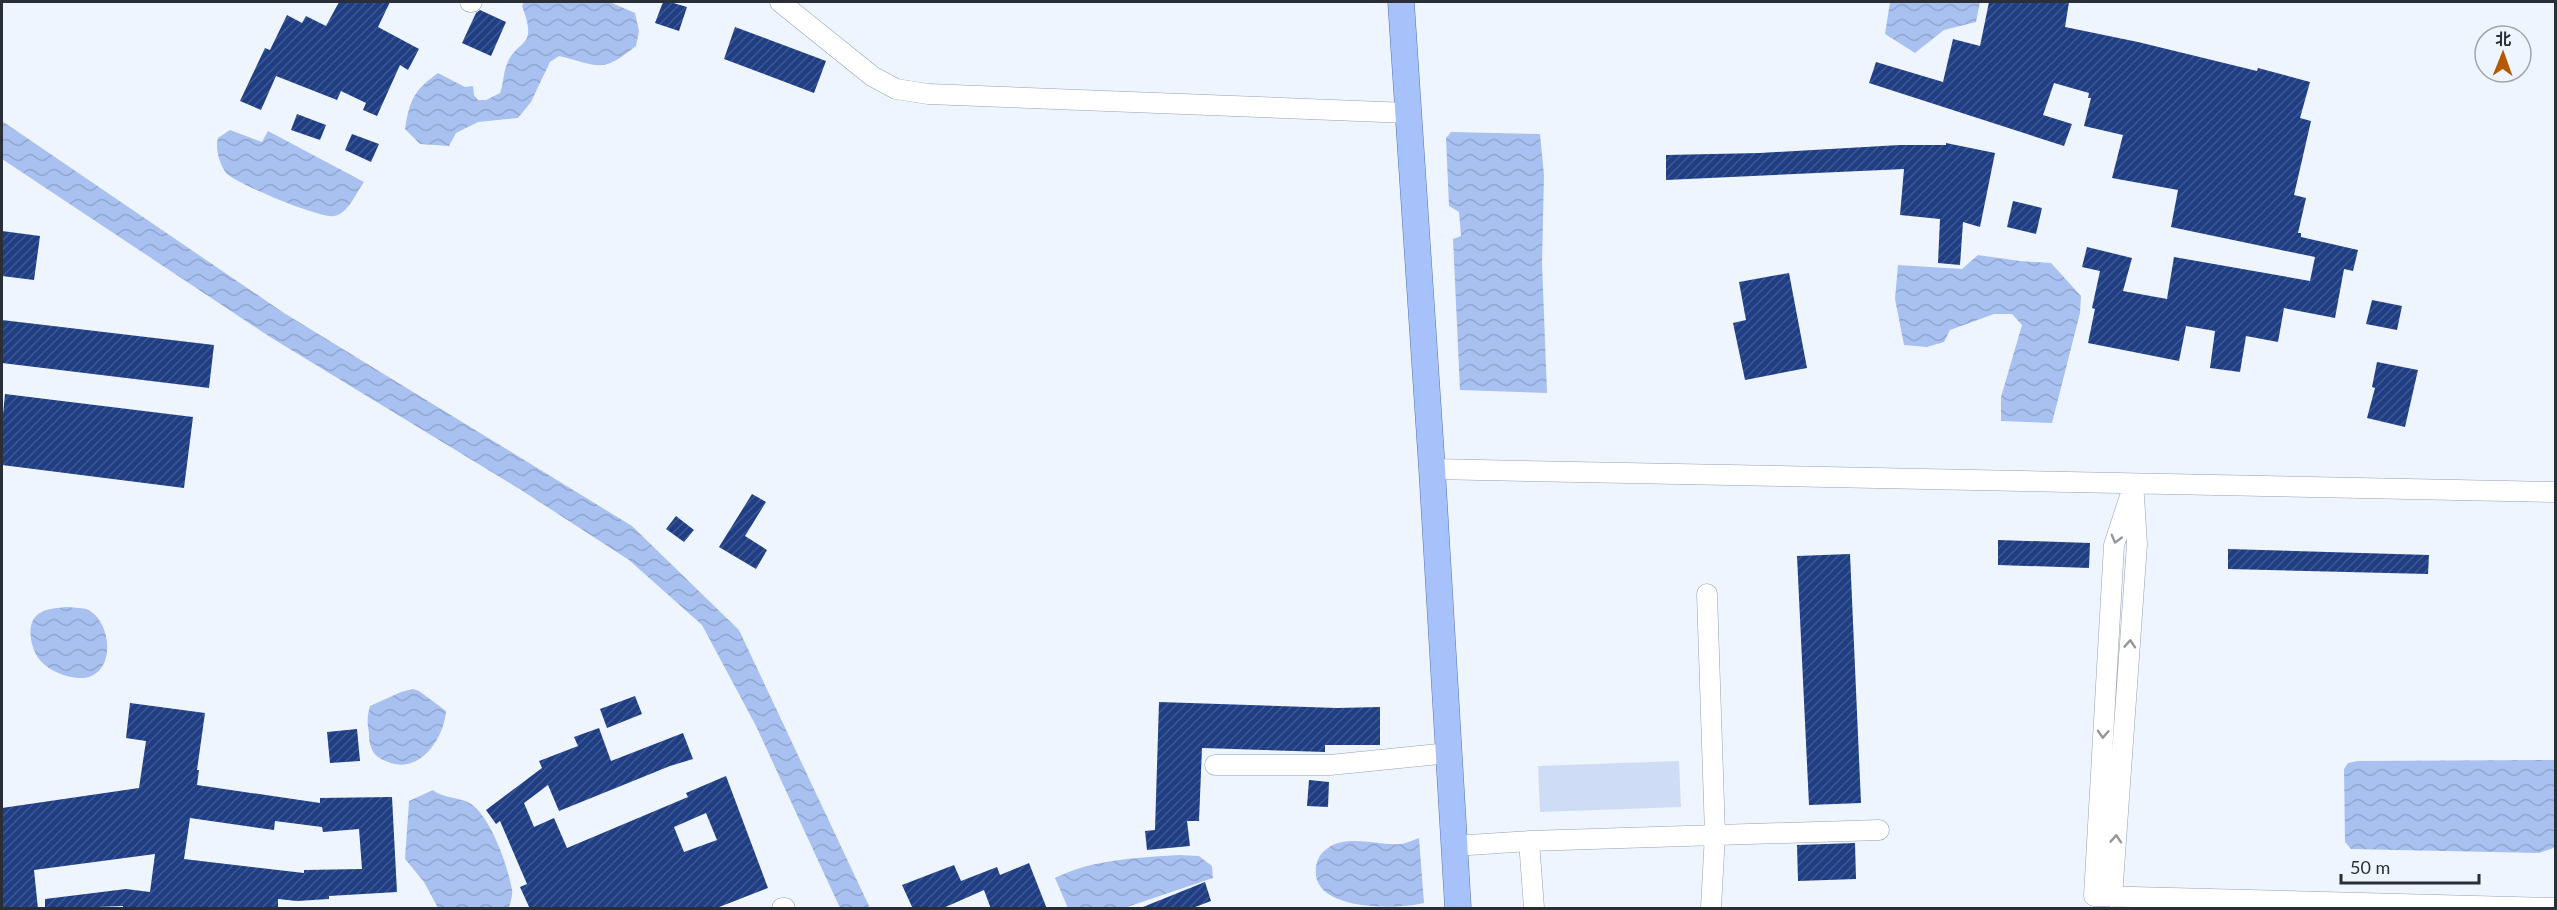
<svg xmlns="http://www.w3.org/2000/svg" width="2557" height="910" viewBox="0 0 2557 910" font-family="Lato,'Noto Sans SC',sans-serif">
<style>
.green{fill:#cedcf6}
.water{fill:url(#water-waves)}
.building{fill:url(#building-hatch);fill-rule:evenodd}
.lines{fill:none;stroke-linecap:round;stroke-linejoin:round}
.minor-casing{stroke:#94a0b8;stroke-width:21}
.major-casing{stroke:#5574b3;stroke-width:27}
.minor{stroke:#fff;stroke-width:20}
.major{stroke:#a7c2fa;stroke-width:26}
.oneway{stroke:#94969b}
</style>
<defs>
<pattern id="water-waves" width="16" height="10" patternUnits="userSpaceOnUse" patternTransform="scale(1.5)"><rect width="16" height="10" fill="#a8c1f1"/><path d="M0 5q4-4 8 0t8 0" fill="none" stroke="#91a6cf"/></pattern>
<pattern id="building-hatch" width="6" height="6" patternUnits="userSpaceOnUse" patternTransform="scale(1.5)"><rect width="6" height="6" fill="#1f3e84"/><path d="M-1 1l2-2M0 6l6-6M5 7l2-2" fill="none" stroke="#3f5891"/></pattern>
</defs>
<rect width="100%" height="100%" fill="#eff5ff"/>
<!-- green -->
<path class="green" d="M1679,761L1681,807L1540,812L1538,766Z"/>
<!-- water -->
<path class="water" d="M524,2H610L635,13L639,31L636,46C601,74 600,66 559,56L550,62L531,102L518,118L478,122L456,133L449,146L420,144L405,129C410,100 413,91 438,73L465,87L473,86L474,95L478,100H486L500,93C503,85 503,78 505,70C514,36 540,53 522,6Z
M1890,2H1980L1976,22L1944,30L1915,53L1885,34Z
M2,121L284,313L632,526L739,630L870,908H840L756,726L702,625L629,560L518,488L270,337L2,159Z
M230,130L262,142L268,131L364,182C356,193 348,214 334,216C320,219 235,183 226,173C219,163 215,148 218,138Z
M1451,132L1540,134L1544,175L1542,263L1547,393L1460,390L1453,239L1461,236L1459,212L1449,206L1446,138Z
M1978,255L2020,261L2051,263L2081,296L2080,313L2052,423L2001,421V397L2022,325L2012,314H1994L1950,330L1944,342L1927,347L1904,345L1895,299L1898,265L1962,269Z
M67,607C74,608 84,607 90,611C112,624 116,674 84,678C69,679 48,671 39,659C30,647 25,621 40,613C48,608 58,608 67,607Z
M413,689L419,691L446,711C444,739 419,775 388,762C380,759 374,756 371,747C369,743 369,738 369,733C367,722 367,717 370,706L401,692Z
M2555,760L2556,847L2539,853L2351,849L2345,842L2344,769L2348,763L2358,761Z
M433,790C445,800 465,796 476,808C493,825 508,866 512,890C513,896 510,903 509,908H438L424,882L405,859L409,801Z
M1419,838L1424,903C1395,910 1321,910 1316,876C1315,863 1318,855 1328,848C1348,834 1379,846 1401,844C1407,843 1413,840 1419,838Z
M1179,855L1199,856L1212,866L1213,878L1124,908H1068L1055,878C1093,859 1137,858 1179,855Z"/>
<!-- building -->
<path class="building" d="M339,2H390L378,27L419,49L408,70L400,65L377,116L363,110L366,103L341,91L337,100L276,76L261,110L240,101L265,48L270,50L287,15L302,23L306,16L326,26Z
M663,2H670L687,7L679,31L655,23Z
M1989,2H2069L2065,27L2138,42L2257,71L2258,68L2310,82L2300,118L2311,121L2294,195L2306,198L2298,233H2301V237L2358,250L2353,271L2344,269L2335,318L2284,308L2278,342L2246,336L2240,372L2210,368L2215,331L2186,326L2179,361L2088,343L2095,309L2092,308L2100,271L2082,267L2087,247L2132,258L2123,291L2167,299L2174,257L2310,281L2315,257L2171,227L2178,190L2112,178L2123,135L2084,126L2091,98H2088L2089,93L2054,83L2043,115L2072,124L2064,146L1869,83L1876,62L1943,82L1953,39L1980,46Z
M480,10L506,22L491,56L462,43L476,13Z
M735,27L826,61L814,93L724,59Z
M297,114L326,125L320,140L291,130Z
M352,134L379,144L371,162L345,150Z
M1946,143L1995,153L1980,227L1963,222L1960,265L1938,263L1940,219L1900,215L1904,169L1666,180V155L1760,153L1900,145H1946Z
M2013,201L2042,208L2036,234L2007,227Z
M2,231L40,236L34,280L2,276Z
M1789,273L1807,368L1745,380L1733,323L1746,320L1739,282Z
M2372,300L2402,306L2397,330L2366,324Z
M2,320L214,345L209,388L2,363Z
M2377,362L2418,370L2405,427L2367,418L2375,388L2372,387Z
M5,394L193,417L184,488L2,465V425Z
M752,494L766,502L745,536L767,550L756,569L719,547Z
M676,516L694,530L684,542L666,529Z
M1998,540L2090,543L2089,568L1998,565Z
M2228,549L2429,555L2428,574L2228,569Z
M1850,554L1861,803L1809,805L1797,556Z
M635,696L642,714L607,728L600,709Z
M1159,702L1337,708L1380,707V745H1325V752L1202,748L1199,821H1187L1190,846L1147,850L1145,831L1155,830Z
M130,703L205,713L197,770H199L197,785L320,803V798L392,797L397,892L329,896V899L297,901L278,899V909L139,907L123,909V906L45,909V899L126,889L150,892L155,854L34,870L38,909H2V808L139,788L146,741L126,738ZM190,818L274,830L275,821L322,827L323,832L359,829L362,869L304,870V873L184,859Z
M599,728L611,761L683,733L693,759L670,766L559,811L548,785L524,803L534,827L554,818L567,848L688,797L686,793L726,776L768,888L714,909H530L520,887L527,884L500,821L496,824L486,810L542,768L539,761L578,746L574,737ZM706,813L717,840L684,852L674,827Z
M357,729L360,761L330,763L327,732Z
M1309,780L1329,782L1328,807L1307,806Z
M1855,843L1856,879L1798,881L1797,845Z
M1029,863L1047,909H991L984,890L941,909H913L902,885L954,865L961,881L997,867L1000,875Z
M1205,882L1211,901L1190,909H1138Z"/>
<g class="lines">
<!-- minor casing -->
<g class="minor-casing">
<path id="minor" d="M470,2H472
M780,2L872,76L896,89L928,94L1408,113
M1432,469L2556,492
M2134,484L2114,545L2094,896L2556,908
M1707,594L1715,834L1711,908
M1215,765H1330L1449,753
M1529,841L1534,908
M1454,846L1529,841L1879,830
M2112,897L2137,544L2134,496
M782,908H785"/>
</g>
<!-- major casing -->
<g class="major-casing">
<path id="major" d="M1401,2L1432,469L1458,908"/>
</g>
<!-- minor -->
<use href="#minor" class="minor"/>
<!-- major -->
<use href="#major" class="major"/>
</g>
<!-- one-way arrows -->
<defs><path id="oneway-chevron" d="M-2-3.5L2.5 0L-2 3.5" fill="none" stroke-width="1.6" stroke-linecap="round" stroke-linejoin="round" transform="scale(1.5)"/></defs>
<g class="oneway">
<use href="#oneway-chevron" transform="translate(2116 539) rotate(105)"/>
<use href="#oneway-chevron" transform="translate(2130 644) rotate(-86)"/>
<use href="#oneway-chevron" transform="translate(2103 734) rotate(93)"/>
<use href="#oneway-chevron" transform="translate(2116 839) rotate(-86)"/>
</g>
<!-- border -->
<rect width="2557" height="910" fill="none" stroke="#292e37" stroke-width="6"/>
<!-- north arrow -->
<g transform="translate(2503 54) rotate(1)"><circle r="28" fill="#eff5ff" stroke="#a0a5af" stroke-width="1.5"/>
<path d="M0-4.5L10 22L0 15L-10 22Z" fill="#b55900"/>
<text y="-9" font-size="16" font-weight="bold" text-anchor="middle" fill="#292e37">北</text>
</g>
<!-- scale -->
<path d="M2341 874v9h138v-9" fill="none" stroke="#292e37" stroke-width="3"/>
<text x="2350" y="874" font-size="18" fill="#292e37" stroke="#eff5ff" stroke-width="4.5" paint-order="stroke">50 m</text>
</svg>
